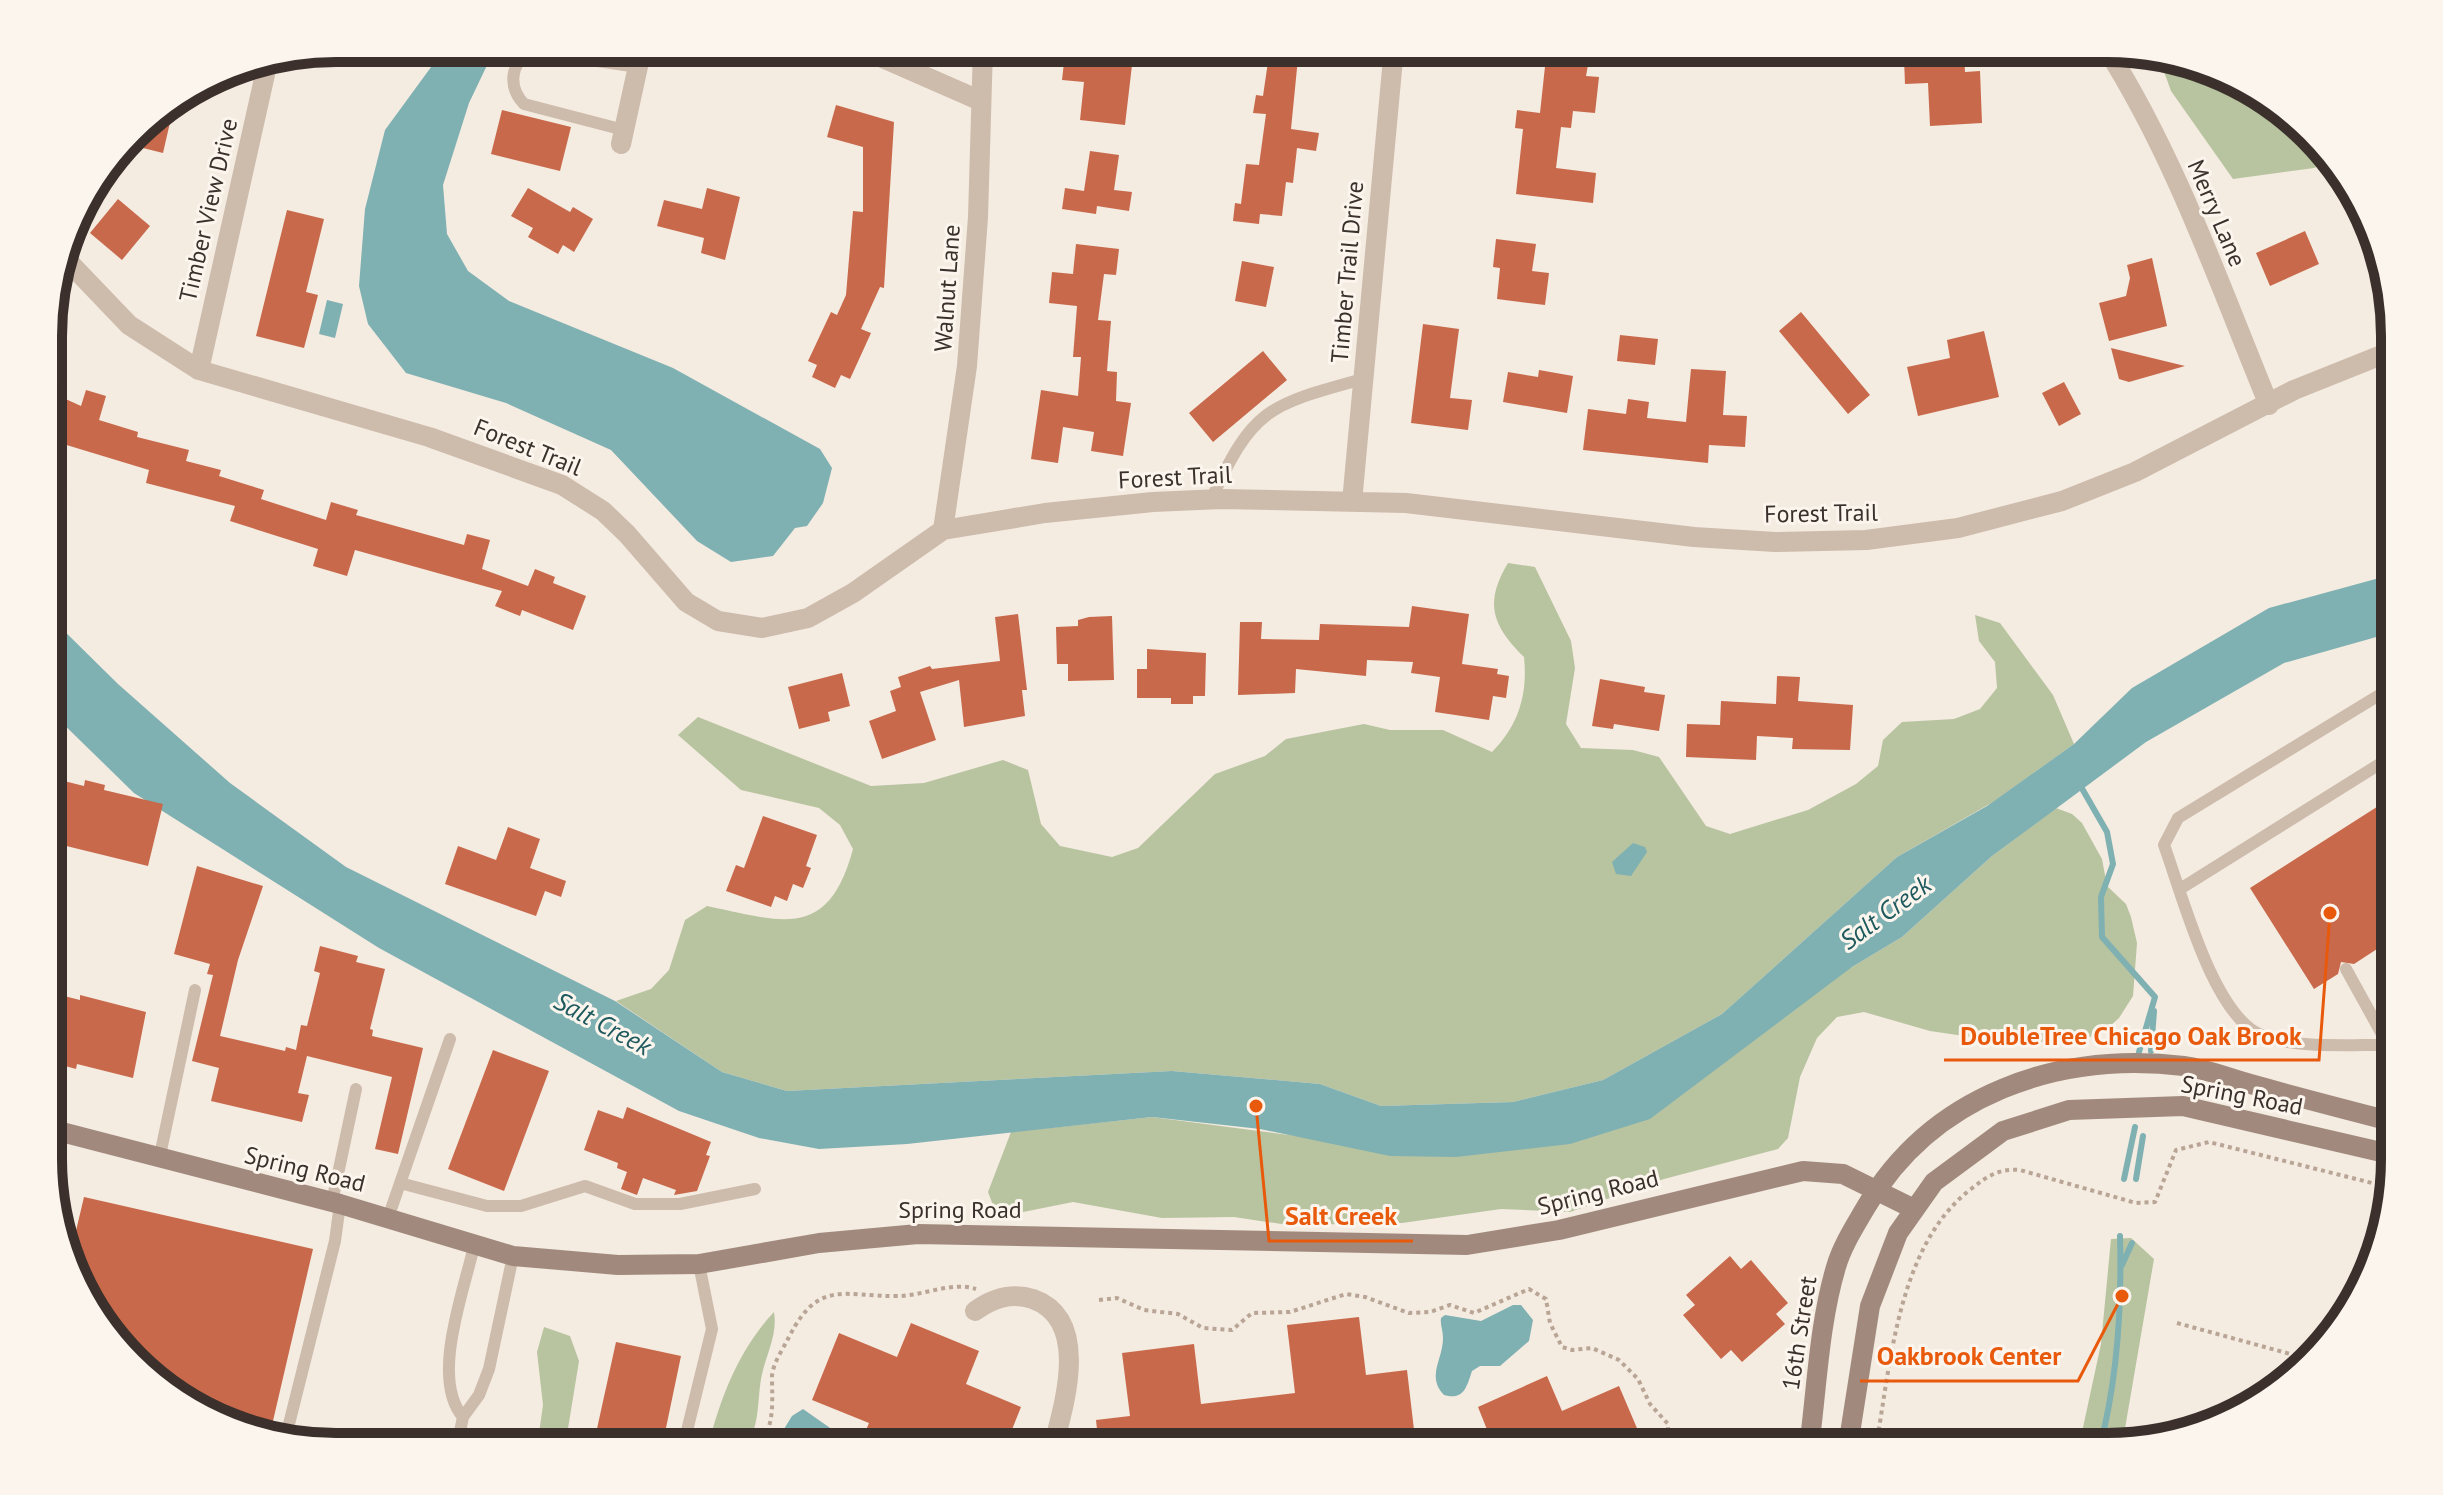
<svg xmlns="http://www.w3.org/2000/svg" width="2443" height="1495" viewBox="0 0 2443 1495" font-family="'PT Sans',sans-serif">
<style>
.green{fill:#b8c4a0}
.water{fill:#7fb0b2}
.lines{fill:none;stroke-linecap:round;stroke-linejoin:round}
.stream{stroke:#7fb0b2;stroke-width:6}
.building{fill:#c8694b}
.path{stroke:#b9a596;stroke-width:4;stroke-dasharray:4 4;stroke-linecap:butt}
.lane{stroke:#cdbbac;stroke-width:12}
.street{stroke:#cdbbac;stroke-width:20}
.secondary{stroke:#a18a7d;stroke-width:20}
.highway{stroke:#5c4a42;stroke-width:24}
.labels{text-anchor:middle;dominant-baseline:central;stroke-width:6;stroke-linejoin:round;paint-order:stroke}
.street-label{font-size:24px;fill:#3b302b;stroke:#fbf5ee}
.water-label{font-size:26px;font-style:italic;fill:#1f5a5e;stroke:#fbf5ee}
.rim{fill:none;stroke:#3b302b;stroke-width:10}
.leader{fill:none;stroke:#e8590c;stroke-width:3}
.callout-dot{fill:#e8590c;stroke:#fbf5ee;stroke-width:3}
.callout-label{font-size:26px;text-anchor:middle;font-weight:bold;fill:#e8590c;stroke:#fbf5ee;stroke-width:6;stroke-linejoin:round;paint-order:stroke}
</style>
<rect width="100%" height="100%" fill="#f4ebe1"/>
<!-- green -->
<path class="green" d="M2167,58L2199,63L2267,96L2328,162L2314,168L2233,179L2171,91L2162,66Z
M1508,563L1535,567L1571,641L1575,668L1566,724L1581,748L1633,750L1659,757L1706,826L1730,834L1808,810L1856,784L1878,766L1883,740L1902,722L1954,719L1980,709L1997,688L1995,662L1979,641L1975,615L2000,623L2053,695L2074,744L1993,802L1897,857L1722,1014L1603,1080L1513,1102L1381,1106L1320,1084L1172,1071L787,1091L722,1072L616,1001L651,989L669,970L685,920L707,906C781,921 828,942 853,849L840,825L819,808L741,790L678,735L698,717L871,786L924,783L1003,760L1028,770L1041,824L1060,846L1112,857L1138,848L1215,774L1265,756L1286,739L1364,724L1390,730H1443L1492,752C1518,726 1528,695 1524,657C1492,625 1484,603 1508,563Z
M2056,808L2072,814L2082,823L2102,859L2107,886L2126,904L2131,917L2137,943L2133,996L2119,1018L2099,1036L2019,1044L1930,1031L1864,1012L1837,1017L1817,1038L1800,1077L1788,1138L1778,1149L1664,1179L1570,1212L1501,1209L1402,1223L1288,1225L1234,1217L1162,1218L1073,1202L1018,1213L993,1205L988,1192L1011,1132L1152,1117L1456,1157L1852,967L1902,937L1992,856Z
M2131,1238L2154,1259L2122,1446H2079L2101,1344L2111,1239Z
M774,1312C778,1336 765,1356 761,1379C757,1404 760,1424 746,1447H708C720,1398 739,1349 774,1312Z
M544,1327L570,1336L579,1361L565,1447H537L543,1405L537,1352Z"/>
<!-- water -->
<path class="water" d="M445,48H499L490,59L469,103L443,185L447,234L468,271L509,301L673,368L820,449L832,468L823,503L807,526L795,528L773,556L731,562L697,541L611,450L506,403L406,373L368,324L359,286L365,209L385,130Z
M327,300L343,304L335,338L319,334Z
M2394,574V632L2284,663L2146,742L1992,856L1902,937L1852,967L1650,1119L1570,1144L1456,1157L1390,1156L1260,1129L1152,1117L907,1144L819,1149L759,1138L679,1111L379,948L134,793L50,711V617L118,684L230,783L346,867L615,1001L722,1072L787,1091L1172,1071L1320,1084L1381,1106L1513,1102L1603,1080L1722,1014L1897,857L1987,806L2074,744L2132,688L2269,608Z
M1633,843L1645,847L1647,852L1631,876L1616,874L1612,862Z
M1513,1305H1521L1533,1320L1529,1341L1500,1366H1480L1472,1371C1467,1386 1464,1401 1444,1395C1426,1376 1443,1360 1443,1338C1443,1330 1440,1325 1441,1318L1445,1315L1481,1321Z
M803,1409L833,1430L829,1447H773L792,1416Z"/>
<g class="lines">
<!-- stream -->
<path class="stream" d="M2080,785L2107,832L2113,864L2101,897L2102,937L2155,997L2139,1052
M2151,1051L2154,1011
M2124,1179L2135,1127
M2136,1179L2143,1136
M2122,1265L2132,1243
M2100,1446C2118,1377 2122,1307 2120,1236"/>
</g>
<!-- building -->
<path class="building" d="M1088,48H1134L1125,125L1080,120L1084,82L1062,80L1065,54L1087,57Z
M1270,48H1299L1291,129L1319,133L1316,151L1297,148L1293,183L1286,182L1282,216L1260,214L1259,224L1233,221L1235,203L1241,204L1246,164L1259,165L1266,114L1253,113L1256,95L1263,96Z
M1547,48H1591L1586,76L1599,77L1595,113L1573,111L1571,128L1561,127L1556,168L1596,173L1593,203L1516,194L1523,129L1515,128L1517,110L1540,113Z
M1964,56L1965,72L1980,71L1982,123L1930,126L1928,83L1905,84L1904,59Z
M836,105L894,122L884,288L880,287L861,329L871,333L850,379L841,375L835,388L812,377L817,365L808,361L831,312L837,315L846,295L853,211L863,212V147L827,137Z
M502,110L571,127L560,171L491,154Z
M155,114L171,118L163,153L127,144L146,120Z
M1090,151L1119,155L1114,190L1132,192L1129,211L1097,206L1096,214L1062,209L1065,188L1084,191Z
M528,188L570,212L573,207L593,219L574,252L563,245L558,254L528,237L533,228L511,216Z
M707,188L740,197L725,260L701,253L704,238L657,226L664,200L702,209Z
M118,199L150,226L122,260L90,233Z
M287,210L324,219L306,292L318,295L304,348L256,336Z
M2305,231L2319,264L2270,286L2256,253Z
M1496,239L1536,244L1532,271L1549,273L1545,305L1497,299L1500,268L1493,267Z
M1076,244L1119,249L1116,275L1104,274L1098,320L1111,321L1107,371L1117,372L1116,401L1131,403L1123,456L1091,451L1094,432L1063,427L1058,463L1031,459L1041,390L1078,396L1081,357H1073L1077,306L1049,303L1052,272L1073,274Z
M2152,258L2167,326L2109,341L2099,303L2126,296L2130,278L2127,265Z
M1242,261L1274,267L1266,307L1235,301Z
M1801,312L1870,395L1848,414L1779,331Z
M1423,324L1459,329L1450,398L1472,400L1468,430L1411,423Z
M1984,331L1999,397L1918,416L1907,367L1950,358L1947,340Z
M1620,335L1658,339L1655,365L1617,361Z
M2111,348L2185,366L2129,382L2119,379Z
M1263,351L1287,380L1213,442L1189,413Z
M1691,369L1726,371L1723,415L1747,416L1745,447L1709,445L1708,463L1583,450L1588,409L1626,414L1628,399L1649,402L1647,418L1686,422Z
M1539,370L1573,376L1567,413L1503,402L1508,372L1538,377Z
M2064,382L2081,414L2059,426L2042,393Z
M86,390L106,396L99,420L138,432L137,437L189,450L186,461L221,470L219,476L264,490L261,499L326,520L331,502L358,510L356,515L464,545L467,534L490,540L482,569L528,586L535,569L555,577L553,583L586,596L573,630L522,610L520,616L495,606L502,591L355,550L347,576L313,566L318,549L230,521L235,506L146,483L149,470L50,440V392L81,406Z
M1412,606L1469,614L1462,664L1498,669L1497,674L1509,676L1506,698L1493,696L1489,720L1435,712L1440,677L1411,673L1413,662L1367,660L1366,676L1296,669L1295,693L1238,695L1240,622H1262L1261,639L1319,640L1320,624L1409,627Z
M1018,614L1027,690H1022L1025,716L964,727L959,680L920,692L936,740L882,759L869,721L896,711L890,691L901,687L898,677L930,666L932,669L1000,661L995,617Z
M1112,616L1114,680L1068,681V664H1057L1056,627L1078,626V620L1089,617Z
M1147,649L1206,653L1205,696H1193V704H1171V698H1137V669H1147Z
M842,673L850,706L828,712L830,721L799,729L788,687Z
M1777,676L1800,677L1798,701L1853,705L1850,750L1792,749L1793,738L1757,736L1756,760L1686,757L1687,724L1720,725L1721,701L1776,704Z
M1600,679L1645,687L1644,692L1665,695L1659,731L1614,724L1613,729L1592,726Z
M85,780L105,785L104,790L163,804L148,866L50,842L64,781L84,786Z
M2394,796V938L2354,964L2341,962L2338,974L2314,989L2250,888Z
M763,816L817,835L806,866L811,868L803,888L793,884L787,901L775,896L771,907L726,891L736,865L744,868Z
M508,827L540,839L530,868L566,881L561,897L545,891L536,916L445,884L458,846L496,860Z
M197,866L263,886L238,960L220,1036L285,1051L286,1047L296,1050L301,1025L307,1026L320,973L314,971L320,946L358,956L356,962L385,969L370,1029L373,1030L372,1036L423,1048L398,1154L375,1149L392,1077L307,1056L298,1093L309,1095L302,1122L211,1101L219,1068L192,1061L213,975L207,974L210,964L174,954Z
M60,995L80,1000V995L146,1012L133,1078L77,1064L76,1069L58,1064L63,1047L57,1045L63,1024L53,1022Z
M493,1050L549,1071L504,1191L448,1169Z
M627,1107L711,1142L706,1155L710,1156L697,1191L674,1195L676,1190L643,1178L637,1195L621,1189L627,1172L617,1168L618,1163L584,1150L598,1110L623,1119Z
M84,1197L313,1249L269,1438L176,1399L96,1319L71,1252Z
M1730,1256L1741,1269L1751,1260L1788,1303L1776,1314L1785,1324L1742,1362L1731,1350L1721,1359L1683,1315L1695,1305L1686,1295Z
M1359,1317L1366,1375L1407,1370L1416,1447H1099L1096,1420L1130,1416L1122,1353L1194,1344L1201,1404L1295,1393L1287,1325Z
M911,1323L979,1351L966,1384L1021,1407L1005,1447H859L869,1423L812,1400L839,1333L897,1357Z
M616,1342L681,1356L662,1447H593Z
M1547,1376L1562,1411L1619,1386L1645,1447H1494L1478,1407Z"/>
<g class="lines">
<!-- path -->
<path class="path" d="M1099,1300L1117,1298L1144,1310L1178,1314L1203,1328L1232,1330L1252,1313L1290,1312L1346,1294L1365,1297L1409,1313L1430,1312L1450,1305L1474,1313L1529,1289L1546,1299L1550,1323L1562,1347L1572,1350L1592,1348L1619,1360L1638,1379L1650,1404L1668,1424V1447
M2177,1323L2305,1358
M1876,1446C1891,1362 1898,1245 1971,1189C1987,1176 2000,1168 2020,1170L2136,1203L2155,1202L2176,1150L2209,1142L2372,1183
M760,1447C775,1422 772,1403 772,1376C773,1363 783,1349 789,1337C819,1278 844,1297 898,1296C922,1296 953,1281 976,1289"/>
<!-- lane -->
<path class="lane" d="M624,130L524,104C508,87 510,64 530,51L638,67
M1211,500C1253,408 1268,405 1363,379
M2394,686L2178,818L2164,845C2182,894 2212,1012 2259,1034C2293,1050 2357,1044 2394,1045
M2180,889L2394,755
M2346,969L2388,1045
M159,1160L195,990
M400,1183L487,1206H521L585,1186L635,1204H680L755,1189
M332,1202L356,1089
M388,1218L450,1039
M2371,1246L2393,1152
M463,1417C430,1379 464,1291 474,1246
M285,1440L335,1241L340,1204
M457,1447L463,1417L479,1395L489,1369L513,1256
M683,1447L712,1329L699,1264"/>
<!-- street -->
<path class="street" d="M860,48L981,101
M2106,48C2176,158 2219,284 2269,405
M621,144L642,48
M63,256L129,325L199,370L429,437L562,485L603,511L627,534L686,602L718,621L762,628L808,618L853,593L943,530L1045,513L1153,502L1221,499L1406,503L1694,537L1775,542L1866,540L1958,528L2062,501L2135,472L2294,390L2394,350
M199,370L268,61
M1352,502L1394,48
M943,530L967,366L978,217L983,48
M50,1152L55,1131
M975,1311C993,1298 1011,1292 1033,1299C1091,1320 1064,1405 1053,1447"/>
<!-- secondary -->
<path class="secondary" d="M50,1129L340,1204L513,1256L618,1265L699,1264L819,1243L918,1234L1467,1245L1559,1230L1803,1171L1843,1174L1914,1209
M1848,1446L1870,1306L1898,1233L1934,1182L2003,1131L2069,1110L2183,1106L2394,1155
M1809,1447C1817,1387 1819,1324 1836,1267C1842,1246 1855,1226 1866,1207C1932,1095 2057,1051 2184,1066C2207,1069 2231,1079 2254,1085C2301,1098 2347,1110 2394,1122"/>
<!-- highway -->
<path class="highway" d="M50,1133L55,1131"/>
</g>
<g class="labels">
<!-- street labels -->
<g class="street-label">
<text transform="translate(208 210) rotate(-77)">Timber View Drive</text>
<text transform="translate(2217 213) rotate(67)">Merry Lane</text>
<text transform="translate(1347 272) rotate(-85)">Timber Trail Drive</text>
<text transform="translate(947 288) rotate(-86)">Walnut Lane</text>
<text transform="translate(528 447) rotate(22)">Forest Trail</text>
<text transform="translate(1175 477) rotate(-3)">Forest Trail</text>
<text transform="translate(1821 513) rotate(-1)">Forest Trail</text>
<text transform="translate(2242 1095) rotate(11)">Spring Road</text>
<text transform="translate(305 1169) rotate(14)">Spring Road</text>
<text transform="translate(1598 1192) rotate(-14)">Spring Road</text>
<text x="960" y="1209">Spring Road</text>
<text transform="translate(1799 1333) rotate(-81)">16th Street</text>
</g>
<!-- water labels -->
<g class="water-label">
<text transform="translate(1885 912) rotate(-36)">Salt Creek</text>
<text transform="translate(603 1023) rotate(28)">Salt Creek</text>
</g>
</g>
<!-- crop -->
<path d="M0 0H2443V1495H0ZM336 62H2107A274 274 0 0 1 2381 336V1159A274 274 0 0 1 2107 1433H336A274 274 0 0 1 62 1159V336A274 274 0 0 1 336 62Z" fill="#fbf5ee" fill-rule="evenodd"/>
<path class="rim" d="M336 62H2107A274 274 0 0 1 2381 336V1159A274 274 0 0 1 2107 1433H336A274 274 0 0 1 62 1159V336A274 274 0 0 1 336 62Z"/>
<!-- callouts -->
<path class="leader" d="M2330 913L2319 1060H1944M1256 1106L1269 1241H1413M2122 1296L2078 1381H1860"/>
<g class="callout-dot">
<circle cx="2330" cy="913" r="8"/>
<circle cx="1256" cy="1106" r="8"/>
<circle cx="2122" cy="1296" r="8"/>
</g>
<g class="callout-label">
<text x="2131" y="1045">DoubleTree Chicago Oak Brook</text>
<text x="1341" y="1225">Salt Creek</text>
<text x="1969" y="1365">Oakbrook Center</text>
</g>
</svg>
